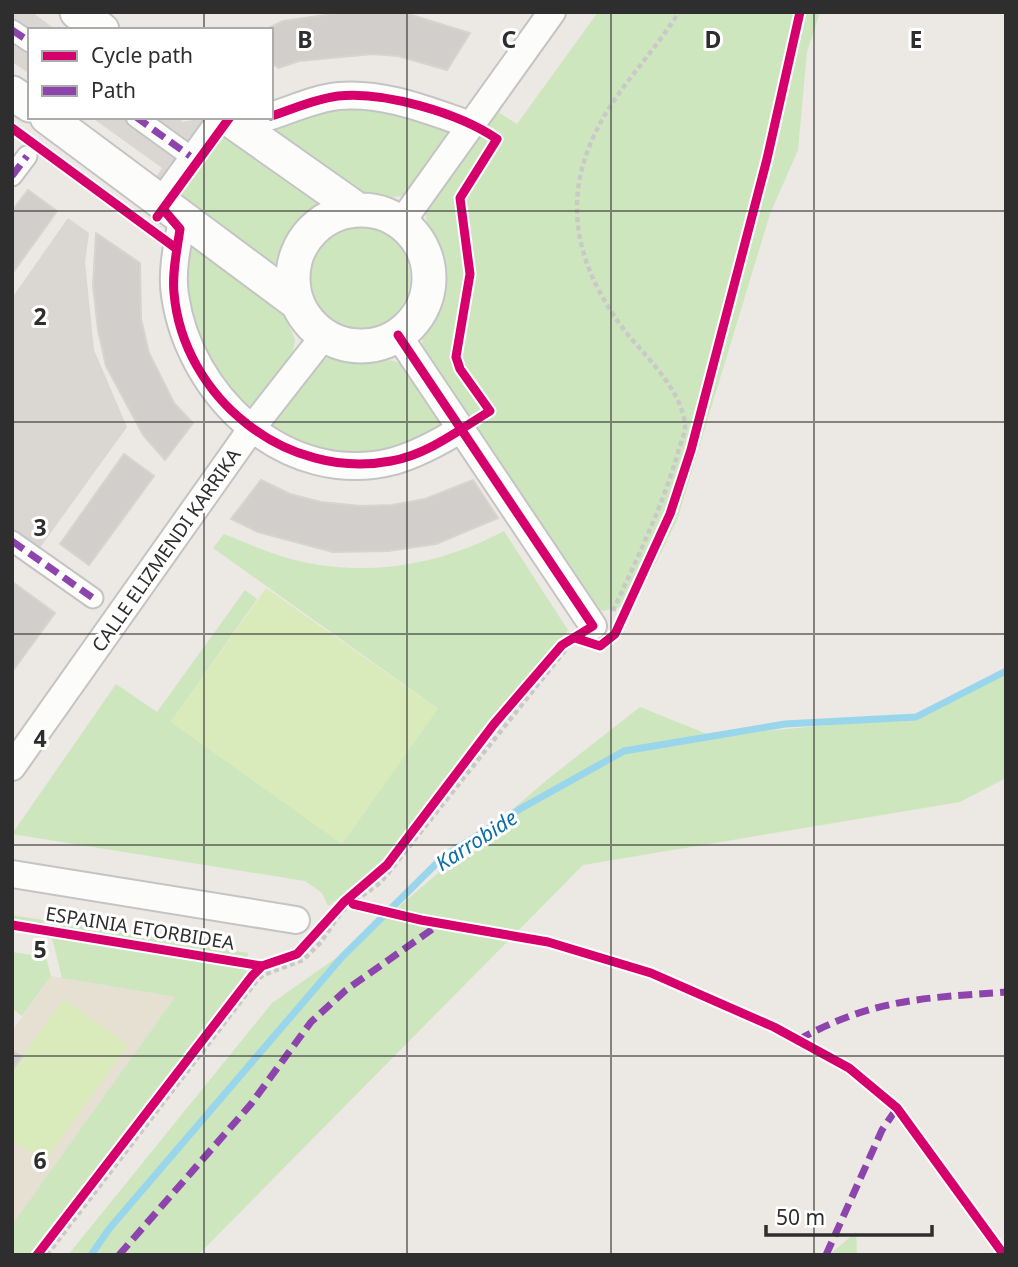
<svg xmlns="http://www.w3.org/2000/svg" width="1018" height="1267" viewBox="0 0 1018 1267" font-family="'Noto Sans',sans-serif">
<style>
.education{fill:#e6e0d3}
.green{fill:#cee6be}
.pitch{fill:#d9eabb}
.plaza{fill:#dad6d2}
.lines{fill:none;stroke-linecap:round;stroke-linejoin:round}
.stream{stroke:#99d6ec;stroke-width:7}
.building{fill:#d1cecb;stroke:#d7d4d0;stroke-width:2}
.pedestrian-casing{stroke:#c5c4c5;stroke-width:23}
.minor-casing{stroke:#c5c4c5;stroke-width:30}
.tertiary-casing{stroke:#c5c4c5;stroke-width:37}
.path{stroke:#c9c9c8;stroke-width:4.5;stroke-dasharray:5 3.5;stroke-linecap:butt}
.pedestrian{stroke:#fcfcfb;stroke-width:19}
.minor{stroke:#fcfcfb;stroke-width:26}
.tertiary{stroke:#fcfcfb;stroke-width:33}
.quiet{stroke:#8e44ad;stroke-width:7;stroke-dasharray:14 7;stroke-linecap:butt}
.cycleway-casing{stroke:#fff;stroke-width:13}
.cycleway{stroke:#d6006c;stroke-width:9}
.grid{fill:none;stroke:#2e2e2e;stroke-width:2;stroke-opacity:0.55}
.labels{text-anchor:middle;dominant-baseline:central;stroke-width:6;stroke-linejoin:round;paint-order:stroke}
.street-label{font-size:19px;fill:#2e2e2e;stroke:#fff}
.water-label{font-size:21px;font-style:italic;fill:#0d6fa3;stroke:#fff}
.grid-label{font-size:23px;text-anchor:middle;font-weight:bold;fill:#2e2e2e;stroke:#fff;stroke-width:6;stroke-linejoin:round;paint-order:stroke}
</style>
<rect width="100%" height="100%" fill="#ece8e4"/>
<!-- education -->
<path class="education" d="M51,976L175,997L12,1225V1031Z"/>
<!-- green -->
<path class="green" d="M598,12H820L807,52L798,150L770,214L677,520L636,603L603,611L585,602L422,355C418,331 440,314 444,290C449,259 425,236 425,206L490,107L517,124Z
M345,103L446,124L449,134L414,188L402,196L382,198L362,195L266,128Z
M225,127L325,201C296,218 282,238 276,270L175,198Z
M308 278a51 51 0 1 1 102 0a51 51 0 1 1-102 0Z
M187,239L279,305L291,330L295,340L291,361L250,410L226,395L185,304Z
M325,358C336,359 347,364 358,364C377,364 388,354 406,367L442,426L417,445L341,455L276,433L271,422L314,361Z
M504,531L568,630L472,744L391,854L374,872L328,906L322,893L305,881L12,834L116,684L157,712L245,590L257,599L171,722L342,843L437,708L213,548L224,534C247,543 270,554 295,560C365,578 441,565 504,531Z
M1006,668V778L960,802L583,865L198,1255H68L272,1003L353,946L548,779L640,707L712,736L915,717Z
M12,915L248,953L247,959L12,921Z
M52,938L244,969L247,972L31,1255H12V1225L175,997L62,978Z
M12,952L46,957L51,976L22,1016L12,1009Z
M856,1232L857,1255H829Z"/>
<!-- pitch -->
<path class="pitch" d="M266,588L438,709L342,844L171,722Z
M64,999L128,1045L44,1162L12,1140V1070Z"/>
<!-- plaza -->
<path class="plaza" d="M12,12H32L56,30H30V74L12,62Z
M91,117H177L183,122L208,117L171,195L153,182L162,168Z
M68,218L89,233L85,262L94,350L127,427L34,556L12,541V298Z"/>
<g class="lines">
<!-- stream -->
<path class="stream" d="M91,1255L109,1229L342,957L443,857L520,809L624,751L785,724L916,717L1006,671"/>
</g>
<!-- building -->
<path class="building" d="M402,12L470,33L447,70L398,56L373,54L299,61L279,68L271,63V30H265L283,21L340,13Z
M28,190L57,211L12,274V211Z
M96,233L140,263L141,319L149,353L174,403L193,423L165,460L143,435L106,366L98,330L93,286Z
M124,454L154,476L89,565L60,544Z
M261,480L290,494L321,502L361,506L392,505L425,499L473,480L498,518L436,544L388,551L333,552L258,532L231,519Z
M14,583L55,613L12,672V586Z
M12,1050L22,1057L12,1070Z"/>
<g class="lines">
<!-- pedestrian casing -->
<g class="pedestrian-casing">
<path id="pedestrian" d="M12,30L30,42
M136,117L190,156
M12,176L27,156
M165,191L215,122
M12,541L93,598"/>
</g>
<!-- minor casing -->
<g class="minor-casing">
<path id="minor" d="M271,116C293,109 316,98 339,96C385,92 429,111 471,125
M183,216C178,241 171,270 175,295C189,396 287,489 394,461C418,454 440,442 461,429
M401,223L552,12
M398,335L593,626
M12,767L252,428L324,336
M12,874L296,920"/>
</g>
<!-- tertiary casing -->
<g class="tertiary-casing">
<path id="tertiary" d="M77,12L102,30
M12,93L30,105
M47,117L297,303
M226,117L358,210
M293 278a68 68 0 1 1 136 0a68 68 0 1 1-136 0Z"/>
</g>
<!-- path -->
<path class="path" d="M613,611C637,558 663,506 679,449C681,442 686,431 685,424C681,389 646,357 625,331C568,256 559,183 613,102C634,71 659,44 679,12
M47,1255L255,983L263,975L303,960L321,942L342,911L381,882L574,639"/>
<!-- pedestrian -->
<use href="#pedestrian" class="pedestrian"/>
<!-- minor -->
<use href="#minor" class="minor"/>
<!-- tertiary -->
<use href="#tertiary" class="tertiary"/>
<!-- quiet -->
<path class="quiet" d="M12,30L30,42
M136,117L190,156
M12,176L27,156
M12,541L93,598
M798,1040C872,999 923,998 1006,992
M119,1255L251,1104L311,1022L346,990L441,923
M826,1255L882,1130L897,1108"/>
<!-- cycleway casing -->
<g class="cycleway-casing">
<path id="cycleway" d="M12,128L177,249
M163,209L180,229C177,250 172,272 174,293C183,398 287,481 391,461C427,455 459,430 490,411L460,369L456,357L470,274L460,198L497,139C459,113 384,91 338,96C315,99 293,109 271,116
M157,217L230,117
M575,638L600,646L615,634L670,514L691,450L767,159L800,12
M353,904L421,920L548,942L651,973L774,1027L849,1068L897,1108L1004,1255
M12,925L262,966
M37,1255L252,976L262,966L297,954L344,902L387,865L494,724L562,645L593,626L398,335"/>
</g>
<!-- cycleway -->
<use href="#cycleway" class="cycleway"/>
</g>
<!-- grid -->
<path class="grid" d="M204,12V30M407,12V1255M611,12V1255M814,12V1255M204,117V1255M12,211H1006M12,422H1006M12,634H1006M12,845H1006M12,1056H1006"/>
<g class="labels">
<!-- street labels -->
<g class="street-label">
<text transform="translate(166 550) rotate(-55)">CALLE ELIZMENDI KARRIKA</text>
<text transform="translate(140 928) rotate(9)">ESPAINIA ETORBIDEA</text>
</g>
<!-- water labels -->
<g class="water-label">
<text transform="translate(476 840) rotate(-33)">Karrobide</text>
</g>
</g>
<g class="grid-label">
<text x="305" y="48">B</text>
<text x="509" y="48">C</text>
<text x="713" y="48">D</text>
<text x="916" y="48">E</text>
<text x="40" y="325">2</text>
<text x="40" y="536">3</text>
<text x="40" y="747">4</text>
<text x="40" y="958">5</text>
<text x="40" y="1169">6</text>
</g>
<!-- border -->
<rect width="1018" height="1267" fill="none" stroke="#2e2e2e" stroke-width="28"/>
<!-- legend -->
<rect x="28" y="28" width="245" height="91" fill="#ffffff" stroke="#ababab" stroke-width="2"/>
<rect x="42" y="51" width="35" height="10" fill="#d6006c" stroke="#ababab" stroke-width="2"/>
<text x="91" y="63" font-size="21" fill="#2e2e2e">Cycle path</text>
<rect x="42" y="86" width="35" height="10" fill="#8e44ad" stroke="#ababab" stroke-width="2"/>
<text x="91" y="98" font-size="21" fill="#2e2e2e">Path</text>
<!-- scale -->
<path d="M766 1225v10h166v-10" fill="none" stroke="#2e2e2e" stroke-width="3.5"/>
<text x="776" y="1225" font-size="21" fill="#2e2e2e" stroke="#ffffff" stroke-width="5" paint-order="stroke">50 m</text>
</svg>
